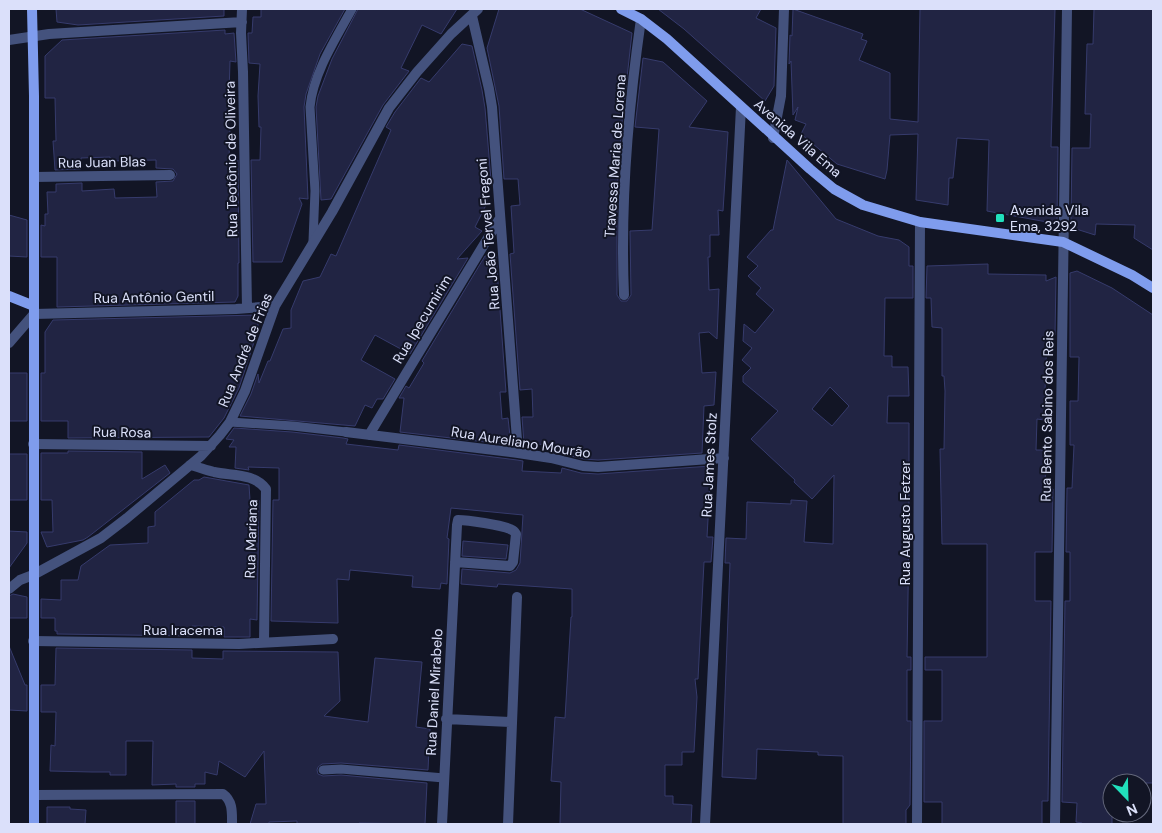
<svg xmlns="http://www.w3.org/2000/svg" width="1162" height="833" viewBox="0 0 1162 833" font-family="'DM Sans',sans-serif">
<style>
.building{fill:#212443;stroke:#363b6c;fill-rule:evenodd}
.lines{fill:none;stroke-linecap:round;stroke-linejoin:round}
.lane{stroke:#44527d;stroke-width:9}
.street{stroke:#44527d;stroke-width:10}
.secondary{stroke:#7f9ced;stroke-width:10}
.poi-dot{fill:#21e0bc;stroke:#121525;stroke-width:2}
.labels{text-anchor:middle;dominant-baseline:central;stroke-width:4;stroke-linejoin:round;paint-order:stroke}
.street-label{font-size:14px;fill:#dbe0fa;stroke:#121525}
.poi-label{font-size:14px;fill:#dbe0fa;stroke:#121525;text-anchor:start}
</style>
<rect width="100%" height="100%" fill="#121525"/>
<!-- building -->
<path class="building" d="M56,9H224V16L78,25L57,22Z
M261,9H345L320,54L306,94L304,107L308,199L299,198L302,204L282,262H253L251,160H260L261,127H259L258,96L260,64L249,63L248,33H252L253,17H261Z
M358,9H457L441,34L422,25L401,68L409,71L383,105L331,199L321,200L316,107L318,96L332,59Z
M499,9H580L632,33L622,122L617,191V295L621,301H627L631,295L630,231L652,230L659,129L635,127L643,58L663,62L707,101L689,127L728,132L723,211L718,210L719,235H710V257H708L709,290L719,289L717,339L709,332L699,333L702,373L716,372L714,405L704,406L702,453L598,460L584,459L562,454V446L524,443V444L522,417H533L532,389L520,390L510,254L514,253L511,206L520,205L518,179H504L499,106L487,48Z
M658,9H761L756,18L776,28L774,86L765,101L684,29Z
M793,9L863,34L861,39L867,41L859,60L890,73V119L918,122L920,9H1055L1051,147H1058L1057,221L1047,222L987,211L989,140L957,138L953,178H949L948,205L916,200L918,134L890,135L887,170L885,179L837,164L801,134L806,124L795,120L798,107L793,115L791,61L789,64L790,35L792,36Z
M1094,9H1153V250L1134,238L1135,225L1096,224L1095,235L1073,228L1074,220H1071L1072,148H1090L1091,114H1085L1087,44H1093Z
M225,30V34L234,33L236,62L230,61L228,127H230L229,159L238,160L239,263H238V296L235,302L57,307V257H41V225L45,226V214H48L47,192H56V184L82,183V191L114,189L115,198L157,197L156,182L173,181L177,174L173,169L156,168V160L110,161V157L81,158V169L55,170L53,141H56L55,98H45V56L62,40Z
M462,44L472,46L482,90L485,108L491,180H487V203L475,227L482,231L457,259L468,258L410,354L375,335L361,360L395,379L383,399H377L372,408L365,405L355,426L240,416L251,394L258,374L259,383L268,361H270L283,329L291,328V310L303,281L320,277L331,254L336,256L391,130L386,127L395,112L421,78L429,82Z
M787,160L836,219L878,236L899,240L909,247V266H913V298H885L884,356H892V367H908L909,396H888L887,423H909V535L907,657H911V670H907V721H911L910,805L906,810V824H843V756L818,755V752L757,749L756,779L722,777L730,563H725L726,538L746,539L747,502L791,504V500L807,501L804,542L833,544L834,475L812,499L794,482L795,480L751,439L778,411L743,382V376L751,368L742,360L752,348L743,341L744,324L755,333L774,310L756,294L761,288L748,276L758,266L747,257L771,230H773ZM830,387L849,406L832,426L812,409Z
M9,215L27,220V257L9,256Z
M496,255L506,392H500L502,419L508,418L511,445L400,432L404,398H399L406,386L409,388L424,363L422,361L485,256Z
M988,264V274L1046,275V281L1056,277L1055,335L1047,334L1044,420L1037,419L1036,450H1046L1045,490L1053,489L1052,552H1035V601H1051L1048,801H1042V824H942V802H924V721H942V670H925V657H987V544H942L940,449H944L945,391L944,376H942V328L932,327L931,298H926L927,266Z
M1077,271L1112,288L1153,315V783H1112V824H1082V823L1076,822L1077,803L1062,802L1065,601H1070V552H1066L1067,488H1072L1074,445H1070V401H1078L1079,357H1070V273Z
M258,315V330L239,388L224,418L209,437L68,438V421H41V373H45V332L53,320Z
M9,373H27V421H9Z
M234,428L292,432L343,438L348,439L346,444L398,450L399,445L517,460L523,461L522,471L561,473L562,468L581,473L598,474L711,466L707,537H713L711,562H704L698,679H695L697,697L694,752H682V765H665V796H673V804L692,805L691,824H560L561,782L551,781L555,717L565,718L571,617H572V589L498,584L497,587L461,584L462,569L510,573L516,570L520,563L523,515L451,508L447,538L449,539L447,584L441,583L440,589L412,587L413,576L350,570L349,580L337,579L338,623L271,621L273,500H279V468L248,467L249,470L235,468L236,447H229L234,440L226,439Z
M68,451L142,452V479L165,465L170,473L88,537L83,540L47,547L41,532H53L52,500H41V453H68Z
M9,454H27V500H9Z
M204,477L249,485L250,500H259L257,620L250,619V637H224V627L192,626V636L57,634V631H55V618H41V599L61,600V580H78L81,566L110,545L148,543V527L155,526V512L194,480H199Z
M9,531L27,532V543L9,568Z
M463,541L508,545L506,559L462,556Z
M13,594L27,597V618H9V596Z
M9,646L25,685H27V711L9,710Z
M56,648L192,650V658L223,659V651L338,652L340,701L324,716L368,722L375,658L422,662L416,727L430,729L428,770L341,763L322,764L318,767L317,770L318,774L323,776L341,775L427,783L425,824L359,823V824H297V821L269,822V824H250L256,804H266L264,751L245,777L219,761L217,775L205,772V784H195V787H176V784L152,785L153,741H126V775H110V772H92L50,771L51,745L55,746L56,712H41V685H55Z
M176,801H195V824H176Z
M47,807H70V809L86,810L85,824H47Z"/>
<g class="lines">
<!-- lane -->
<path class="lane" d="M313,241L315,191L310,107C313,74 336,38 352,9
M230,422L293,426L346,432
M323,770L341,769L444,778"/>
<!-- street -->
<path class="street" d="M242,9L241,33L243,72L247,308
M472,16L489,89L492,107L518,453
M9,40L49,34L242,22
M773,138L781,96L784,9
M34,177L170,175
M624,295C620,203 628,110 641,19
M9,343L34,314L236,309L275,306
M346,432L518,453L551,458L583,466L598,467L724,458
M369,435L500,218
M33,444L211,446
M190,465C198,467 206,470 214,472C232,476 254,473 266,489L264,642
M9,589L20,580L33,575L101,538L127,518L201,456L220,435L230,422L245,391L275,306L332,212L389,108L417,72L451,34L478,9
M33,641L239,644L333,639
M446,719L512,722
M34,795L223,794C233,801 232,813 232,824
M442,824L457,525L458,520C468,520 501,525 510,529C514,531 514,531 516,534L513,562L510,566L455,562
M508,824L517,597
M705,824L741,107
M917,824L920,222
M1055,824L1067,9"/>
<!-- secondary -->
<path class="secondary" d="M32,9L34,96V824
M621,9L641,19L667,39L810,169L834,189L863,205L920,222L1063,242L1132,275L1153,288
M9,296L34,306"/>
</g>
<!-- markers -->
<rect class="poi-dot" x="995" y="213" width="10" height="10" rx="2.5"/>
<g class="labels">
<!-- street labels -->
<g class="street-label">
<text transform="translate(798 138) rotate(41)">Avenida Vila Ema</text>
<text transform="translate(615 156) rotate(-86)">Travessa Maria de Lorena</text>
<text transform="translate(231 159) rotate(-91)">Rua Teotônio de Oliveira</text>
<text transform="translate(102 162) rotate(-1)">Rua Juan Blas</text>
<text transform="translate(488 234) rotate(-95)">Rua João Tervel Fregoni</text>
<text transform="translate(154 297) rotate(-1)">Rua Antônio Gentil</text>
<text transform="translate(422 319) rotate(-59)">Rua Ipecumirim</text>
<text transform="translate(245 350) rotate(-68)">Rua André de Frias</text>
<text transform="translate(1047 416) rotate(-89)">Rua Bento Sabino dos Reis</text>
<text transform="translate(122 432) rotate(1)">Rua Rosa</text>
<text transform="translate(521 442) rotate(9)">Rua Aureliano Mourão</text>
<text transform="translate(709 465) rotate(-87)">Rua James Stolz</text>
<text transform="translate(905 523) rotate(-90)">Rua Augusto Fetzer</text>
<text transform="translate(251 539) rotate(-88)">Rua Mariana</text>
<text x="183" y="630">Rua Iracema</text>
<text transform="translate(434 692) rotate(-87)">Rua Daniel Mirabelo</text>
</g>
<!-- poi labels -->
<g class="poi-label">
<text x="1010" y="210">Avenida Vila<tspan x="1010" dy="16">Ema, 3292</tspan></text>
</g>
</g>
<!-- border -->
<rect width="1162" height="833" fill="none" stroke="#dbe0fa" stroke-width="20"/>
<!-- north arrow -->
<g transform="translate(1127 798) rotate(157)"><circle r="24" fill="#121525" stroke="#62667a"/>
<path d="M0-4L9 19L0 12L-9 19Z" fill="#21e0bc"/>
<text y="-8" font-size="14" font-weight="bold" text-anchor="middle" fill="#dbe0fa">N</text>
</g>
</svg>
